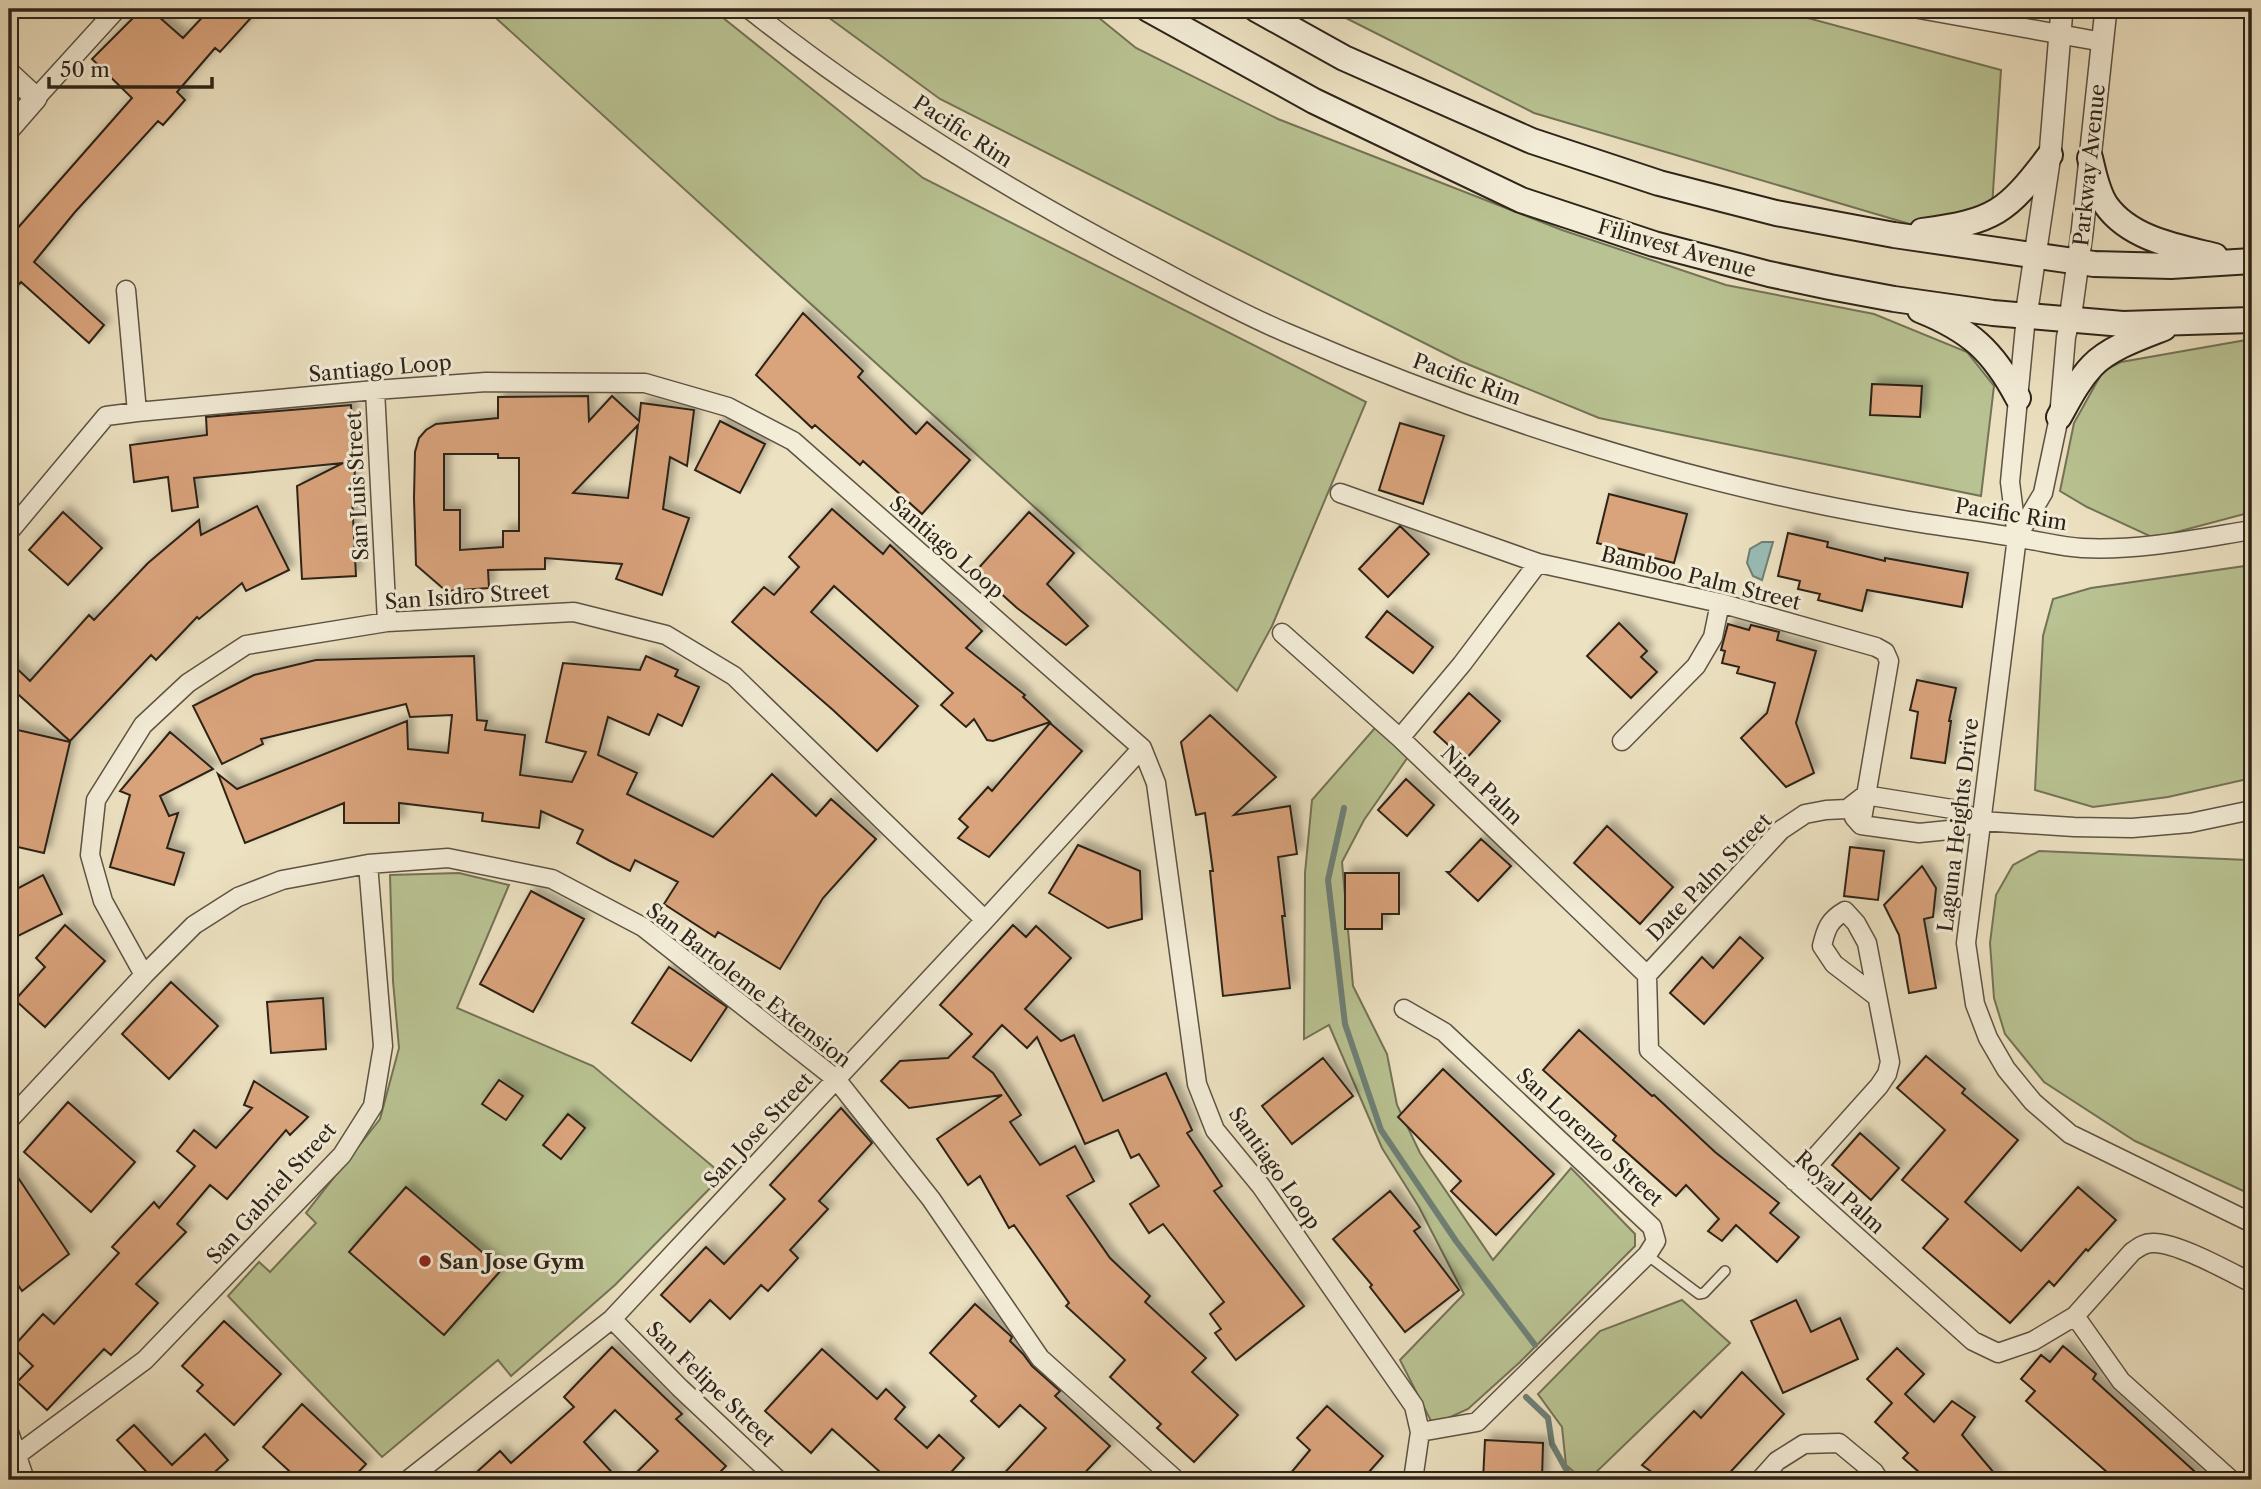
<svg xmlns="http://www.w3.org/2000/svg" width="2261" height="1489" viewBox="0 0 2261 1489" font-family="'Libre Caslon Text',serif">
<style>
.green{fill:#b9c292;stroke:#737356;stroke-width:2}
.water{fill:#99bdb6;stroke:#6e8077;stroke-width:2}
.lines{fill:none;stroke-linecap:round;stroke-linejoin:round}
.stream{stroke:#6e8077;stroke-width:6}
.building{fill:#d9a37b;stroke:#2d2419;stroke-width:2;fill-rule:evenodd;filter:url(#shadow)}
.service-casing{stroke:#5d5343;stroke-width:12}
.minor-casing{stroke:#5d5343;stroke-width:21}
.tertiary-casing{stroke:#5d5343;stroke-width:24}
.secondary-casing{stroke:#2d2419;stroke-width:28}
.service{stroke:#f3ecd7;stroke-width:9}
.minor{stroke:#f3ecd7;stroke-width:18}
.tertiary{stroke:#f3ecd7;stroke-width:21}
.secondary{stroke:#f3ecd7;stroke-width:24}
.poi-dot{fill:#8f2418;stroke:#f3ecd7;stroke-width:2.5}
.labels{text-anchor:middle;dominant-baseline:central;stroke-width:6;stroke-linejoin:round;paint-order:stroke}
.street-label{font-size:21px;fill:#2d2419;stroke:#f3ecd7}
.poi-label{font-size:21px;font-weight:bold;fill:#2d2419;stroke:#f3ecd7;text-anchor:start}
</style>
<defs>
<filter id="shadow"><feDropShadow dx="6" dy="-6" stdDeviation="3.5" flood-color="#0004"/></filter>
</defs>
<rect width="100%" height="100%" fill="#ece1c1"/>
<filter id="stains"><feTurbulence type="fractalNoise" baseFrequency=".00286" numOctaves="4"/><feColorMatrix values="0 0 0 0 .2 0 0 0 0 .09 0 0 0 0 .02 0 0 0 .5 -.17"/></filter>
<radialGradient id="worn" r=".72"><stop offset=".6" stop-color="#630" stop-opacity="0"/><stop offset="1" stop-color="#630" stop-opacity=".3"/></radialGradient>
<!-- green -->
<path class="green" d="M486,9H712L923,178L1366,402L1272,626L1237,691Z
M817,9H1088L1136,48L1278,119L1562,230L1726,285L1874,314L1967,352L1994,386L1981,496L1599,418L1460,361L940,99Z
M1328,9H1774L2001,70L1992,207L1913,225L1534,113Z
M2252,339V512L2154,538L2087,507L2060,491L2074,423L2103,371L2121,362Z
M2252,565V778L2168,797L2093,807L2035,790L2043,636L2053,599L2091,588Z
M1375,728L1408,757L1364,820L1342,862L1353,986L1387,1054L1397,1105L1420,1153L1493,1260L1571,1168L1635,1234V1246L1520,1362L1468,1409L1446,1419L1431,1421L1400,1360L1464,1294L1419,1207L1382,1148L1329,1025L1304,1039L1305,873L1312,800Z
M2039,851L2248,860L2252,858V1195L2135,1141L2044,1082L2005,1034L1994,998L1990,943L1996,895L2013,865Z
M459,873L509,885L457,1008L593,1066L723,1175L615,1285L511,1376L498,1360L382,1457L228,1296L259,1262L270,1272L316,1223L306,1213L380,1119L399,1048L393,981L390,875Z
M1682,1300L1730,1343L1588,1480H1583L1566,1465L1562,1427L1538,1394L1600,1331Z"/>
<!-- water -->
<path class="water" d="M1762,542H1773L1762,580L1753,576L1747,563L1750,549Z"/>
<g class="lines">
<!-- stream -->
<path class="stream" d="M1344,808L1328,880L1345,1024L1381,1130L1456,1241L1535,1345
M1526,1397L1548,1418L1552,1444L1572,1480"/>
</g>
<!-- building -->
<path class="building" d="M142,9H150L183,38L210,9H259L220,52L215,48L177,92L185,100L163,125L158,121L75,212L34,262L104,325L89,343L21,282L9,295V238L132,98L92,59Z
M803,313L863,371L858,377L916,434L927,422L970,460L922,514L863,461L860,465L815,425L812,428L756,375Z
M1872,384L1922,386L1920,417L1870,415Z
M588,396L589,421L612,396L639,421L641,403L694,410L687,466L670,457L663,509L689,518L662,595L616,579L622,564L545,558V569L488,570L489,588L446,591L416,565L414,498L415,452L419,438L426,430L436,424L498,418V397ZM638,425L628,498L573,493ZM444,454H498V458H519V531H503V547L460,550V510H444Z
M351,405L355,478H351L356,576L302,579L297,486L343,463L194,478L198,507L172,511L168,477L134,482L130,445L207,435L206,417Z
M720,421L765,444L740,493L695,470Z
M1400,423L1444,436L1423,504L1379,490Z
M1609,494L1687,514L1674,563L1597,543Z
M257,506L289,570L246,591L242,583L199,619L197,617L156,660L151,655L70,741L9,686V661L30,681L89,615L94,620L148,563L199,520L201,535Z
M832,509L883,554L890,545L982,631L966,648L1025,695L1023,697L1050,722L993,741L987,740L974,719L966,727L941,705L953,693L834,586L811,612L918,706L877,751L833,710L732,622L764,587L774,595L799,567L789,557Z
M63,512L102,548L68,585L29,550Z
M1029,512L1074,553L1047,584L1088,626L1066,645L1017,608L976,571Z
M1400,526L1429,554L1388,597L1359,569Z
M1788,533L1828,542L1827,547L1885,561V558L1968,573L1962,607L1867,590L1862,611L1818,600L1820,594L1798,589L1800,581L1778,576Z
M1387,611L1433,647L1413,673L1366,637Z
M1619,623L1647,651L1641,657L1657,672L1631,698L1587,656Z
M1728,624L1749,630L1751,625L1779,632L1777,640L1816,651L1796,723L1814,773L1786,787L1741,738L1767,713L1775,683L1737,673L1739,667L1722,663L1725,651L1721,650Z
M474,656L477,720L487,721L485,730L525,735L520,775L572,782L586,752L546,742L563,663L640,670L646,656L678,670L675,676L699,687L682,726L658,714L649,735L608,717L598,755L637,773L627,794L713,837L772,774L816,816L831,799L876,839L823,898L780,969L718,932L715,937L664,904L678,882L635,860L630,871L610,861L577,843L583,830L541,811L539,828L482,821L483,813L399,803V823H344V803L245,843L218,774L237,789L407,721L408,749L448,753L452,715L410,717L406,704L261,739L263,744L222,764L193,706L254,675L316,660Z
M1917,680L1956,688L1949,721H1951L1945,763L1911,758L1918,712L1910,710Z
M1469,693L1500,721L1465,760L1434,732Z
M1210,715L1276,777L1234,815L1290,806L1297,854L1278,857L1285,916H1282L1290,988L1223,996L1210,871H1213L1205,813L1196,815L1181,742Z
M1050,723L1082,751L989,857L958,838L968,827L959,819L988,787L992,791Z
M9,728L70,742L44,853L9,845Z
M170,732L213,769L160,796L169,816L178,813L167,848L184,853L174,885L110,867L130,795L120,791Z
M1406,779L1434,805L1407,836L1378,810Z
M1607,826L1673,887L1640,924L1574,863Z
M1481,839L1511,866L1478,901L1447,872H1450Z
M1078,845L1140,871L1142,919L1108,928L1049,893Z
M1850,847L1884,851L1878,900L1844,896Z
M1922,866L1936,888L1933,917L1924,919L1936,988L1909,993L1899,935L1884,905Z
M1345,873H1399V914H1382V929H1345Z
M43,875L62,914L14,938L9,927V893Z
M531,891L584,919L533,1012L480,984Z
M65,925L105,961L45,1027L15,1000L45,967L36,958Z
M1013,925L1026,937L1036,926L1071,958L1025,1009L1061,1041L1074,1035L1103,1101L1166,1073L1192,1130L1187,1133L1222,1186L1214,1191L1304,1306L1236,1360L1215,1333L1221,1329L1210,1314L1224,1302L1163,1224L1149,1233L1130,1204L1159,1186L1139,1154L1131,1158L1118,1130L1085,1144L1037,1037L1027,1048L1002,1025L973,1057L993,1073L1021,1115L1010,1122L1040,1165L1075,1146L1094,1181L1067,1196L1110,1258L1150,1296L1145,1302L1206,1358L1192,1372L1238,1415L1194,1462L1157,1428L1161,1424L1110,1377L1125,1360L1066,1306L1069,1303L1014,1225L1009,1228L980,1176L968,1185L937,1139L1002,1095L909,1108L881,1081L900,1061L948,1058L972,1034L940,1005Z
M1740,937L1763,958L1704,1024L1670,993L1702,957L1713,968Z
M669,967L727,1007L691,1061L632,1023Z
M171,982L218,1026L169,1079L122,1034Z
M323,998L326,1049L271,1053L267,1002Z
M1579,1030L1652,1096L1654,1095L1715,1152L1779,1203L1770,1213L1799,1237L1777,1262L1736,1225L1722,1241L1708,1231L1719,1219L1686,1185L1676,1196L1613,1140L1616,1136L1543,1070Z
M1926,1056L1965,1089L1962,1093L2018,1140L1965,1202L2021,1251L2078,1187L2116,1220L2088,1251L2086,1249L2054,1286L2049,1281L2010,1323L1923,1248L1948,1219L1902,1180L1945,1130L1897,1088Z
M1323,1058L1353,1096L1292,1144L1262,1106Z
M1443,1069L1554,1174L1496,1235L1451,1191L1461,1181L1398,1117Z
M499,1080L523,1096L506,1120L482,1104Z
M254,1081L308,1117L290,1135L286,1130L227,1199L210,1185L177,1224L186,1232L136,1284L158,1303L111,1355L104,1349L47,1410L17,1382L33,1366L13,1347L43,1314L54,1324L119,1253L112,1247L154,1202L159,1208L195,1166L177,1151L194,1130L216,1148L252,1108L244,1105Z
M68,1102L135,1162L91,1212L24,1152Z
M841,1108L872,1143L819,1201L828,1209L790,1250L798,1258L768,1291L761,1285L730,1319L710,1300L690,1322L661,1295L706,1247L724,1264L785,1199L770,1185Z
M568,1114L585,1128L561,1159L543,1145Z
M1860,1133L1899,1168L1871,1200L1832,1165Z
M9,1164L69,1254L22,1291L9,1271Z
M406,1187L502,1269L444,1335L349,1252Z
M1390,1191L1420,1227L1414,1231L1459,1290L1405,1332L1370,1287L1372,1285L1333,1239Z
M1796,1300L1811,1332L1840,1318L1858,1359L1783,1393L1751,1321Z
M975,1304L1012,1337L1010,1341L1023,1354L1032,1366L1060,1391L1055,1396L1110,1446L1078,1480H998L1046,1428L1020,1405L999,1427L971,1401L976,1396L930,1353Z
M224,1321L281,1374L234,1425L197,1391L203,1385L182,1366Z
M2063,1346L2096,1374L2093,1379L2204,1480H2116L2026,1401L2035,1391L2021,1379L2041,1355L2050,1362Z
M612,1347L682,1414L676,1419L726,1466L712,1480H629L658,1451L615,1410L584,1442L619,1480H468L500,1451L511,1463L574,1407L564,1397Z
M1897,1348L1924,1374L1905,1394L1934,1422L1952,1401L1975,1417L1962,1435L2000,1480H1928L1903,1458L1908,1453L1875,1422L1892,1403L1867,1379Z
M822,1349L877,1399L886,1389L905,1407L895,1419L927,1448L939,1435L964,1458L944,1480H889L832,1429L811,1453L765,1411Z
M1742,1372L1784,1414L1723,1480H1663L1642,1465L1694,1411L1701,1418Z
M302,1404L366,1464L351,1480H299L263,1447Z
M1327,1406L1383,1456L1362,1480H1285L1310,1450L1297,1438Z
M134,1425L172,1465L205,1434L228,1460L206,1480H154L117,1440Z
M1485,1440L1543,1443L1542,1480H1483Z"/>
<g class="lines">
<!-- service casing -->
<g class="service-casing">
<path id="service" d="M1647,1255L1699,1294L1704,1293L1725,1271"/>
</g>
<!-- minor casing -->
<g class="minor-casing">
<path id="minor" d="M749,9C869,104 999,185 1134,256C1184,282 1235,311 1287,333C1493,422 1707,490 1928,524C1961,529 1993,533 2025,539C2044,542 2063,547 2082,548C2139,551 2196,539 2252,530
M1919,9L2103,42
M36,98L117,9
M126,290L137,412
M2026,316L2010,482L2017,537L1966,943L1975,1004L1988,1038L2006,1069L2033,1102L2070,1134L2252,1223
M375,390L387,622
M1340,493L1538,563L1720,603L1876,647L1885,652L1889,661L1861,825
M9,532L106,416L137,412L375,390L486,382L645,383L728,407L793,441L1142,748L1156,783L1197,1084L1215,1130L1261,1186L1414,1406L1420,1432L1413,1480
M2017,537L2043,493L2059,417L2066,337L2070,320
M1282,633L1400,738L1647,975
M1400,738L1462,664L1538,563
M1622,741L1696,666L1713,637L1720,603
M1854,817L1861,825L1919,833L1949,830L1981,821
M144,975L103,901L90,855L96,800L143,725L188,683L246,645L387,622L574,612L666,635L734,676L985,920
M1647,975L1649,1050L1973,1341L1998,1353L2033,1341L2075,1316L2132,1252C2139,1247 2144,1243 2152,1243C2175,1241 2230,1272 2252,1283
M1647,975L1781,830L1805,814L1826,810L1847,809L1865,795L1952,809L1981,821L2074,827L2132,828L2190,823L2252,810
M1404,1009L1444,1032L1652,1227L1656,1241L1647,1255L1477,1422L1420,1432
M9,1120L144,975L194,925L238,897L282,880L368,864L448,858L552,879L643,927L836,1079L931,1199L1040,1358L1176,1480
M1794,1181L1879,1086L1887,1074L1890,1062L1867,943L1856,923L1845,911C1829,920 1826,929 1822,946L1834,964L1876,996
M2075,1316L2121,1381L2231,1480
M612,1319L680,1388L778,1480
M9,1432L25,1480
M9,1458L17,1455L145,1360L342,1155L373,1106L383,1046L368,864
M408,1480L612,1319L985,920L1142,748
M1760,1480L1777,1461L1804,1444L1839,1443L1874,1472L1879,1480"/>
</g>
<!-- tertiary casing -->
<g class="tertiary-casing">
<path id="tertiary" d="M9,73L36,98L9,129
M2026,316L2050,155L2062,9
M2070,320L2082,233L2106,9"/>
</g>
<!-- secondary casing -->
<g class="secondary-casing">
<path id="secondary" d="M1148,9L1314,101L1521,200L1654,244L1769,274L1830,287L1894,299L1993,313L2123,324L2252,320
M1256,9L1344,58L1532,141L1659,183L1776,213L1894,235L2094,264L2171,266L2252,261
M2090,158C2094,174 2097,192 2106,205C2130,239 2178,247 2215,256
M1922,231C1995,221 2006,213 2050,155
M1920,310C1970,330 1993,351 2018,398
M2059,417C2069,399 2078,381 2092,366C2109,348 2141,337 2164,328"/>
</g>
<!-- service -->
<use href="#service" class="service"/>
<!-- minor -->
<use href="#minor" class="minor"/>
<!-- tertiary -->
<use href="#tertiary" class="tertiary"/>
<!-- secondary -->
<use href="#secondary" class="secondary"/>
</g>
<!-- markers -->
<circle class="poi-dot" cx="425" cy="1261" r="7"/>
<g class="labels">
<!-- street labels -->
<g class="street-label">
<text transform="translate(963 131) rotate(33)">Pacific Rim</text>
<text transform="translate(2089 165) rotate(-84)">Parkway Avenue</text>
<text transform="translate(1677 248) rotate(16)">Filinvest Avenue</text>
<text transform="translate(380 368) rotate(-5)">Santiago Loop</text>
<text transform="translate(1467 379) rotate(20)">Pacific Rim</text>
<text transform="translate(357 486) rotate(-93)">San Luis Street</text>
<text transform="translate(2011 514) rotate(9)">Pacific Rim</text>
<text transform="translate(947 547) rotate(41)">Santiago Loop</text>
<text transform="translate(1701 578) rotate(14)">Bamboo Palm Street</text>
<text transform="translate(467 596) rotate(-4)">San Isidro Street</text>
<text transform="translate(1482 785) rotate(44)">Nipa Palm</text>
<text transform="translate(1958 825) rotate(-83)">Laguna Heights Drive</text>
<text transform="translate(1709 877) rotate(-46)">Date Palm Street</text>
<text transform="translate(749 985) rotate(38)">San Bartoleme Extension</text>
<text transform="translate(758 1130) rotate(-47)">San Jose Street</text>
<text transform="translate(1590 1137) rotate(43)">San Lorenzo Street</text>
<text transform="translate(1275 1168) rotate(55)">Santiago Loop</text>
<text transform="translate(1840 1192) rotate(42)">Royal Palm</text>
<text transform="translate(271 1193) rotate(-48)">San Gabriel Street</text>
<text transform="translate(711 1384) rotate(44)">San Felipe Street</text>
</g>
<!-- poi labels -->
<g class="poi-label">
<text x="439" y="1261">San Jose Gym</text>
</g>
</g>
<!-- margin -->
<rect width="2261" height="1489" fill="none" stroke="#ece1c1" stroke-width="35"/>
<rect x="10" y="10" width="2240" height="1468" fill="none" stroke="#2d2419" stroke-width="3.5"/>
<rect x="18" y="18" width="2226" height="1454" fill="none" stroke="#2d2419" stroke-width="2"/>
<!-- scale -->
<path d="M49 77v10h163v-10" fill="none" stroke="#2d2419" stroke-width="3.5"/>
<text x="60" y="77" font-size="21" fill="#2d2419" stroke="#f3ecd7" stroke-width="5" paint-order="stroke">50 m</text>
<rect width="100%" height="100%" filter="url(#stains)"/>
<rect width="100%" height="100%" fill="url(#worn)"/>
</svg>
